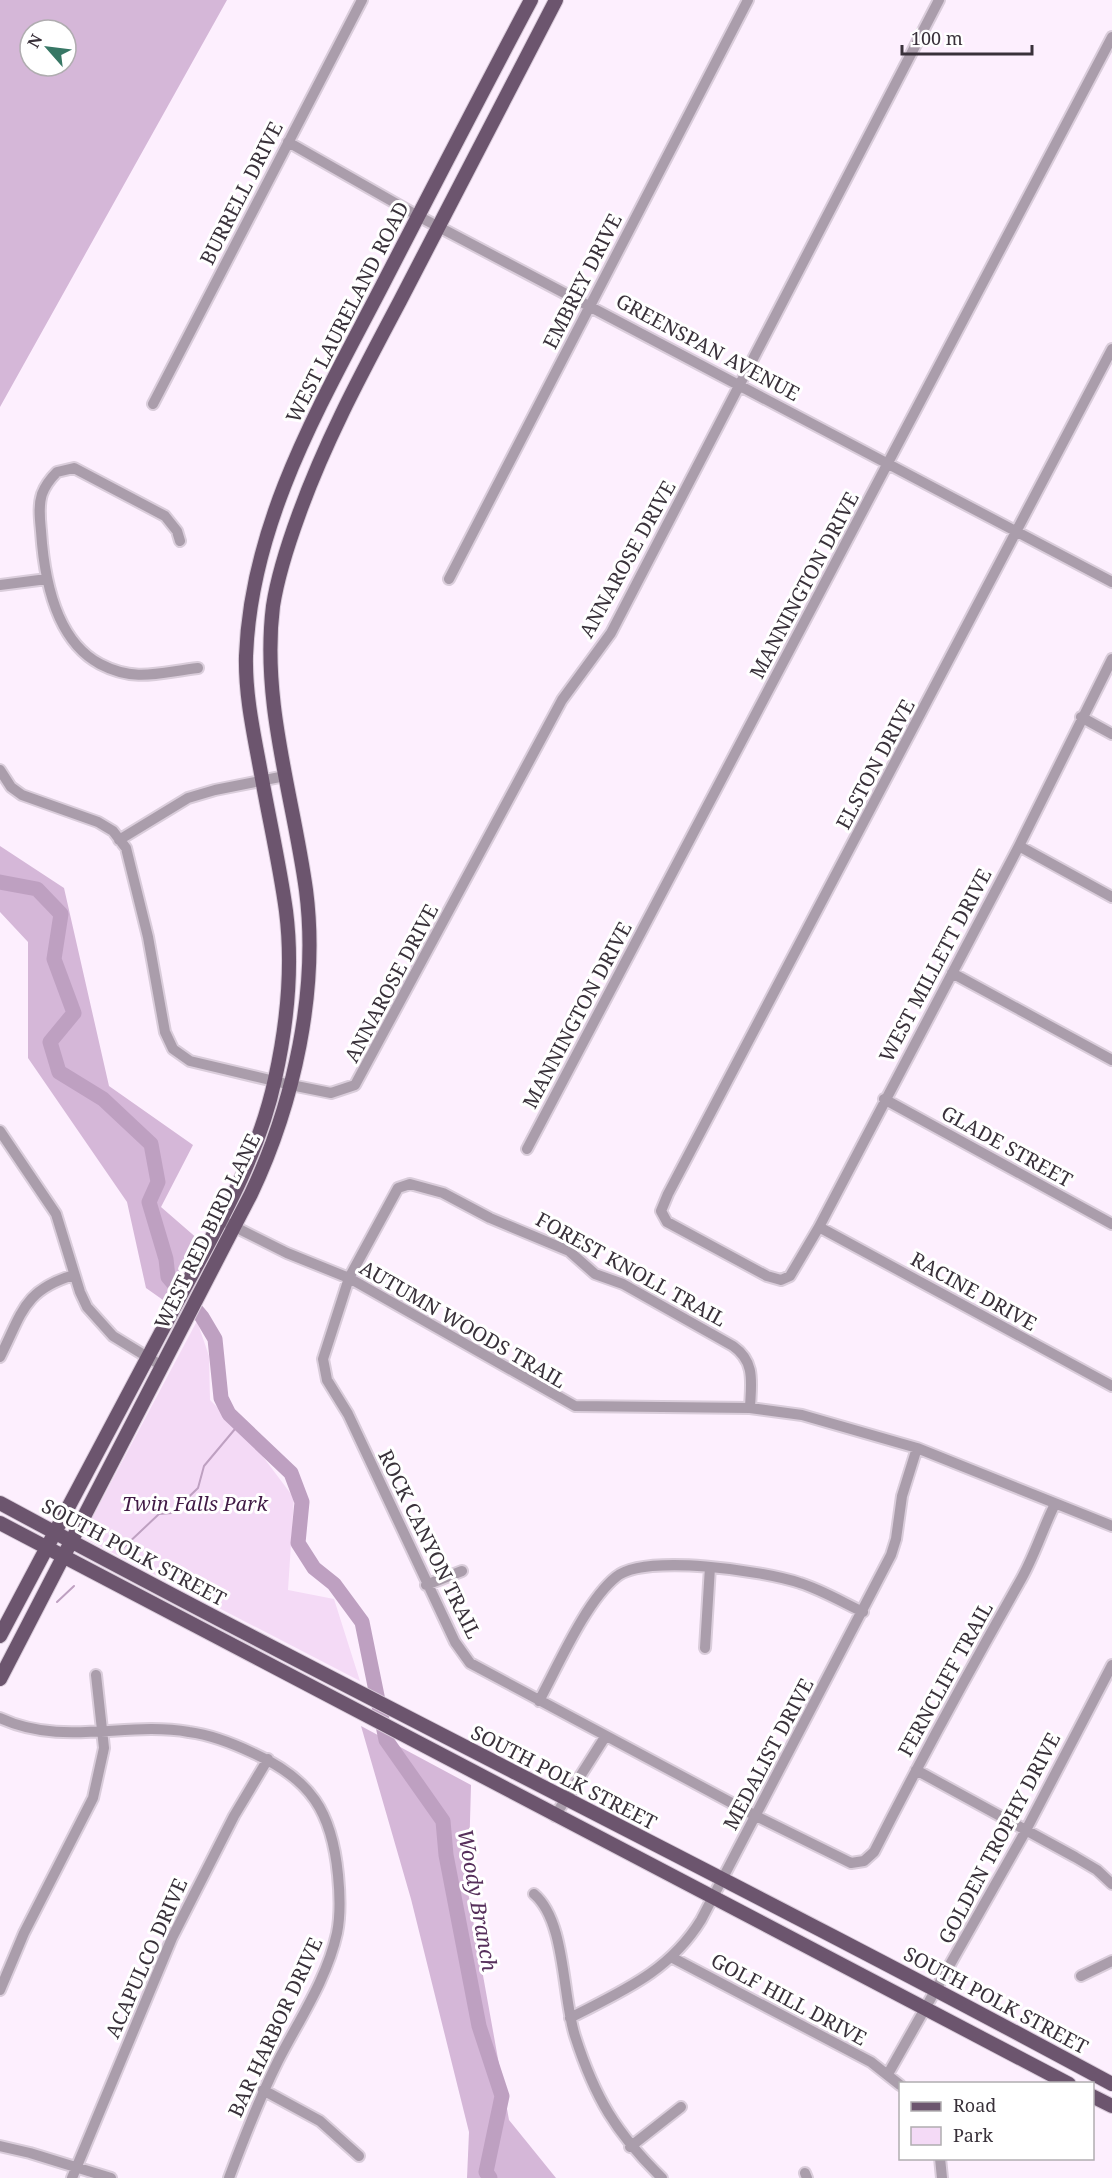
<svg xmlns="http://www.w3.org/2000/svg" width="1112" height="2178" viewBox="0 0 1112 2178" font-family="'Noto Serif',serif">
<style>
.green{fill:#f4daf6}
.forest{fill:#d5b7d8;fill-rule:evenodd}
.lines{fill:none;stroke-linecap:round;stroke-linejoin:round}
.stream{stroke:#bea0c1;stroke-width:2}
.river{stroke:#bea0c1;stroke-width:15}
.minor-casing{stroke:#dacddb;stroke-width:14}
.major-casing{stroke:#dacddb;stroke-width:16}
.minor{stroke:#aa9dab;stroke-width:10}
.major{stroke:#6c556e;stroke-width:14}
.labels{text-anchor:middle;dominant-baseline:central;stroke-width:6;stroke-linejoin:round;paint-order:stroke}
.street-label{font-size:20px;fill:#39313a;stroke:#fff}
.park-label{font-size:20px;font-style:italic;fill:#401a45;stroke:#fff}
.water-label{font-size:21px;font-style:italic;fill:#562f5b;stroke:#fff}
</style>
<rect width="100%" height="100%" fill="#fdeffe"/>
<!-- green -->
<path class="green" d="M197,1321L209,1356L210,1400L252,1442L294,1498L288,1590L334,1599L360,1681L82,1537Z"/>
<!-- forest -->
<path class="forest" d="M0,0H227L0,407ZM30,30H66V66H30Z
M0,846L64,888L109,1086L193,1145L161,1207L199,1240L163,1300L146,1288L127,1202L28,1058V942L0,912Z
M361,1726L471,1785L468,1892L509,2120L556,2178H467L469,2132L411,1899Z"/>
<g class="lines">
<!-- stream -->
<path class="stream" d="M123,1548L159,1514L172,1513L198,1488L204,1466L240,1423
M57,1602L74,1586"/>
<!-- river -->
<path class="river" d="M0,882L37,889L61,914L54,959L74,1013L50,1042L59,1072L103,1099L151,1144L158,1182L149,1202L166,1259L168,1277L202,1317L215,1339L221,1398L229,1414L291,1473L302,1502L298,1543L314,1568L334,1584L362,1622L386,1740L443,1821L446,1855L479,2026L502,2096L486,2172L490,2178"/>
<!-- minor casing -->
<g class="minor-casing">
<path id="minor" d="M288,142L418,216L1112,582
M1112,349L668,1194L661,1211L667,1222L767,1276L781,1280L790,1276L819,1227L1019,846L1112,659
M153,404L362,0
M180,541L177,531L165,516L74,468L57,472C51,478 45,486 42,494C38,506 40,520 41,531C44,577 55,640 100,664C136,683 161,672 198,668
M449,579L748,0
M0,585L47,579
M1081,717L1112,734
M0,770L11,787L22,795L98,822L113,831L126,848L148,937L165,1032L173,1049L190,1061L291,1085L331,1093L355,1085L562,700L611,633L939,0
M119,840L188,798L215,790L285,776
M1019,846L1112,897
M952,973L1112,1060
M884,1099L1112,1224
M0,1131L56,1214L80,1292L87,1307L113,1336L162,1366
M527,1149L1112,37
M219,1219L287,1253L349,1278L575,1406L750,1408L802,1415L917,1448L1112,1526
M819,1227L1112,1386
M0,1357C22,1314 23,1290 74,1275
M750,1408C751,1383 756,1362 733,1346L623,1284L595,1274L569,1251L490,1218L443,1193L410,1184L398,1188L349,1278L323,1359L327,1380L348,1414L455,1642L470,1663L756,1816L851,1863L864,1861L874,1852C920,1761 969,1671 1019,1583C1034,1558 1042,1530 1055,1504
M426,1585L462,1571
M705,1648L710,1567
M539,1701C558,1666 586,1601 616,1577C645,1553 765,1571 800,1583C822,1590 842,1602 863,1612
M0,1718C62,1747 126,1721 189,1732C212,1735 232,1743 253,1753C311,1779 332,1812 338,1875C340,1895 341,1913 337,1933C327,1979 299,2020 278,2061C259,2099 244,2138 229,2178
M916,1770L1075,1857L1097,1870L1112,1884
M555,1816L605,1737
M534,1894C566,1921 562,1996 575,2036C595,2098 616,2133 662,2178
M673,1958L871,2062L900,2085
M1081,1976L1112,1961
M0,1990L24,1933L93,1798L104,1748L96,1675
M570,2018C622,1991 669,1972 701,1920L891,1555L896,1539L902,1496L917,1448
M888,2074L1025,1832L1112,1665
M263,2090L320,2121L359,2156
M0,2146L30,2153L111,2178
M630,2147L681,2107
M940,2158L942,2178
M805,2173L807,2178
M72,2178L172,1938L234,1816L268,1759"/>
</g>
<!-- major casing -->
<g class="major-casing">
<path id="major" d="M0,1503C368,1702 744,1885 1112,2084
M0,1523L1069,2084
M0,1636C58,1526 117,1417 175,1306C213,1234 258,1160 275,1079C287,1025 293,966 286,911C280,867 270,823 262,779C255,739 245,698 246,656C251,520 322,402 383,284C432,189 481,94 531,0
M0,1679L251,1194C294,1103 319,990 306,890C293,795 261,702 273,606C278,574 288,544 299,514C326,439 363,371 400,301C452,201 504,100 556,0
M1092,2096L1112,2106"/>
</g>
<!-- minor -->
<use href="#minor" class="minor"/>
<!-- major -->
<use href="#major" class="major"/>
</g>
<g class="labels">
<!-- street labels -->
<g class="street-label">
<text transform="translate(241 193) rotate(-63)">BURRELL DRIVE</text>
<text transform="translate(582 281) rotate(-63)">EMBREY DRIVE</text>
<text transform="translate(347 312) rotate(-63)">WEST LAURELAND ROAD</text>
<text transform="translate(708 347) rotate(28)">GREENSPAN AVENUE</text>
<text transform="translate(627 559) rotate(-61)">ANNAROSE DRIVE</text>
<text transform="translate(804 585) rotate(-62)">MANNINGTON DRIVE</text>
<text transform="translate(875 764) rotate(-62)">ELSTON DRIVE</text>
<text transform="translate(935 965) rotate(-62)">WEST MILLETT DRIVE</text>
<text transform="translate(391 983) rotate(-62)">ANNAROSE DRIVE</text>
<text transform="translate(577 1015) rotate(-62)">MANNINGTON DRIVE</text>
<text transform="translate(1007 1146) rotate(29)">GLADE STREET</text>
<text transform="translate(207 1231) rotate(-64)">WEST RED BIRD LANE</text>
<text transform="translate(631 1269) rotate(29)">FOREST KNOLL TRAIL</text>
<text transform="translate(974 1291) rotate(29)">RACINE DRIVE</text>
<text transform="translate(463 1324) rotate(30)">AUTUMN WOODS TRAIL</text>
<text transform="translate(430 1544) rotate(64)">ROCK CANYON TRAIL</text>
<text transform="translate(134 1552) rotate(28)">SOUTH POLK STREET</text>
<text transform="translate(945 1679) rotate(-61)">FERNCLIFF TRAIL</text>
<text transform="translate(768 1754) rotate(-62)">MEDALIST DRIVE</text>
<text transform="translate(564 1777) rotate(27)">SOUTH POLK STREET</text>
<text transform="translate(999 1838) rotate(-62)">GOLDEN TROPHY DRIVE</text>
<text transform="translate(146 1958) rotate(-66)">ACAPULCO DRIVE</text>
<text transform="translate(789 1999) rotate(28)">GOLF HILL DRIVE</text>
<text transform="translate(996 2000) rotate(28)">SOUTH POLK STREET</text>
<text transform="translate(275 2027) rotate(-65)">BAR HARBOR DRIVE</text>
</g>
<!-- park labels -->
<g class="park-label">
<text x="195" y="1503">Twin Falls Park</text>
</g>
<!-- water labels -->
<g class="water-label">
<text transform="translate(478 1900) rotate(80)">Woody Branch</text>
</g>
</g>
<!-- legend -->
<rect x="899" y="2082" width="195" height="78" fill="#ffffff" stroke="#b0adb0" stroke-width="1.5"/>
<rect x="911" y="2102" width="30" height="9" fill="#6c556e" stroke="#b0adb0" stroke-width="1.5"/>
<text x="953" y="2112" font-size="18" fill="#39313a">Road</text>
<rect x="911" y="2127" width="30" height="18" fill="#f4daf6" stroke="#b0adb0" stroke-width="1.5"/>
<text x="953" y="2142" font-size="18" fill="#39313a">Park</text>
<!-- north arrow -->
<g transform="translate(48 48) rotate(298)"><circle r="28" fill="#ffffff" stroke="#b0adb0" stroke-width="1.5"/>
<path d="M0-4.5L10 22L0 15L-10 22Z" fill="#377765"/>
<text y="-9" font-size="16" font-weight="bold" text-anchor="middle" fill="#39313a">N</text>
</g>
<!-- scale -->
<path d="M902 45v9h130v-9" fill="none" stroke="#39313a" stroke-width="3"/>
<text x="911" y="45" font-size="18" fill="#39313a" stroke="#ffffff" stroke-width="4.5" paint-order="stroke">100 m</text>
</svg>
